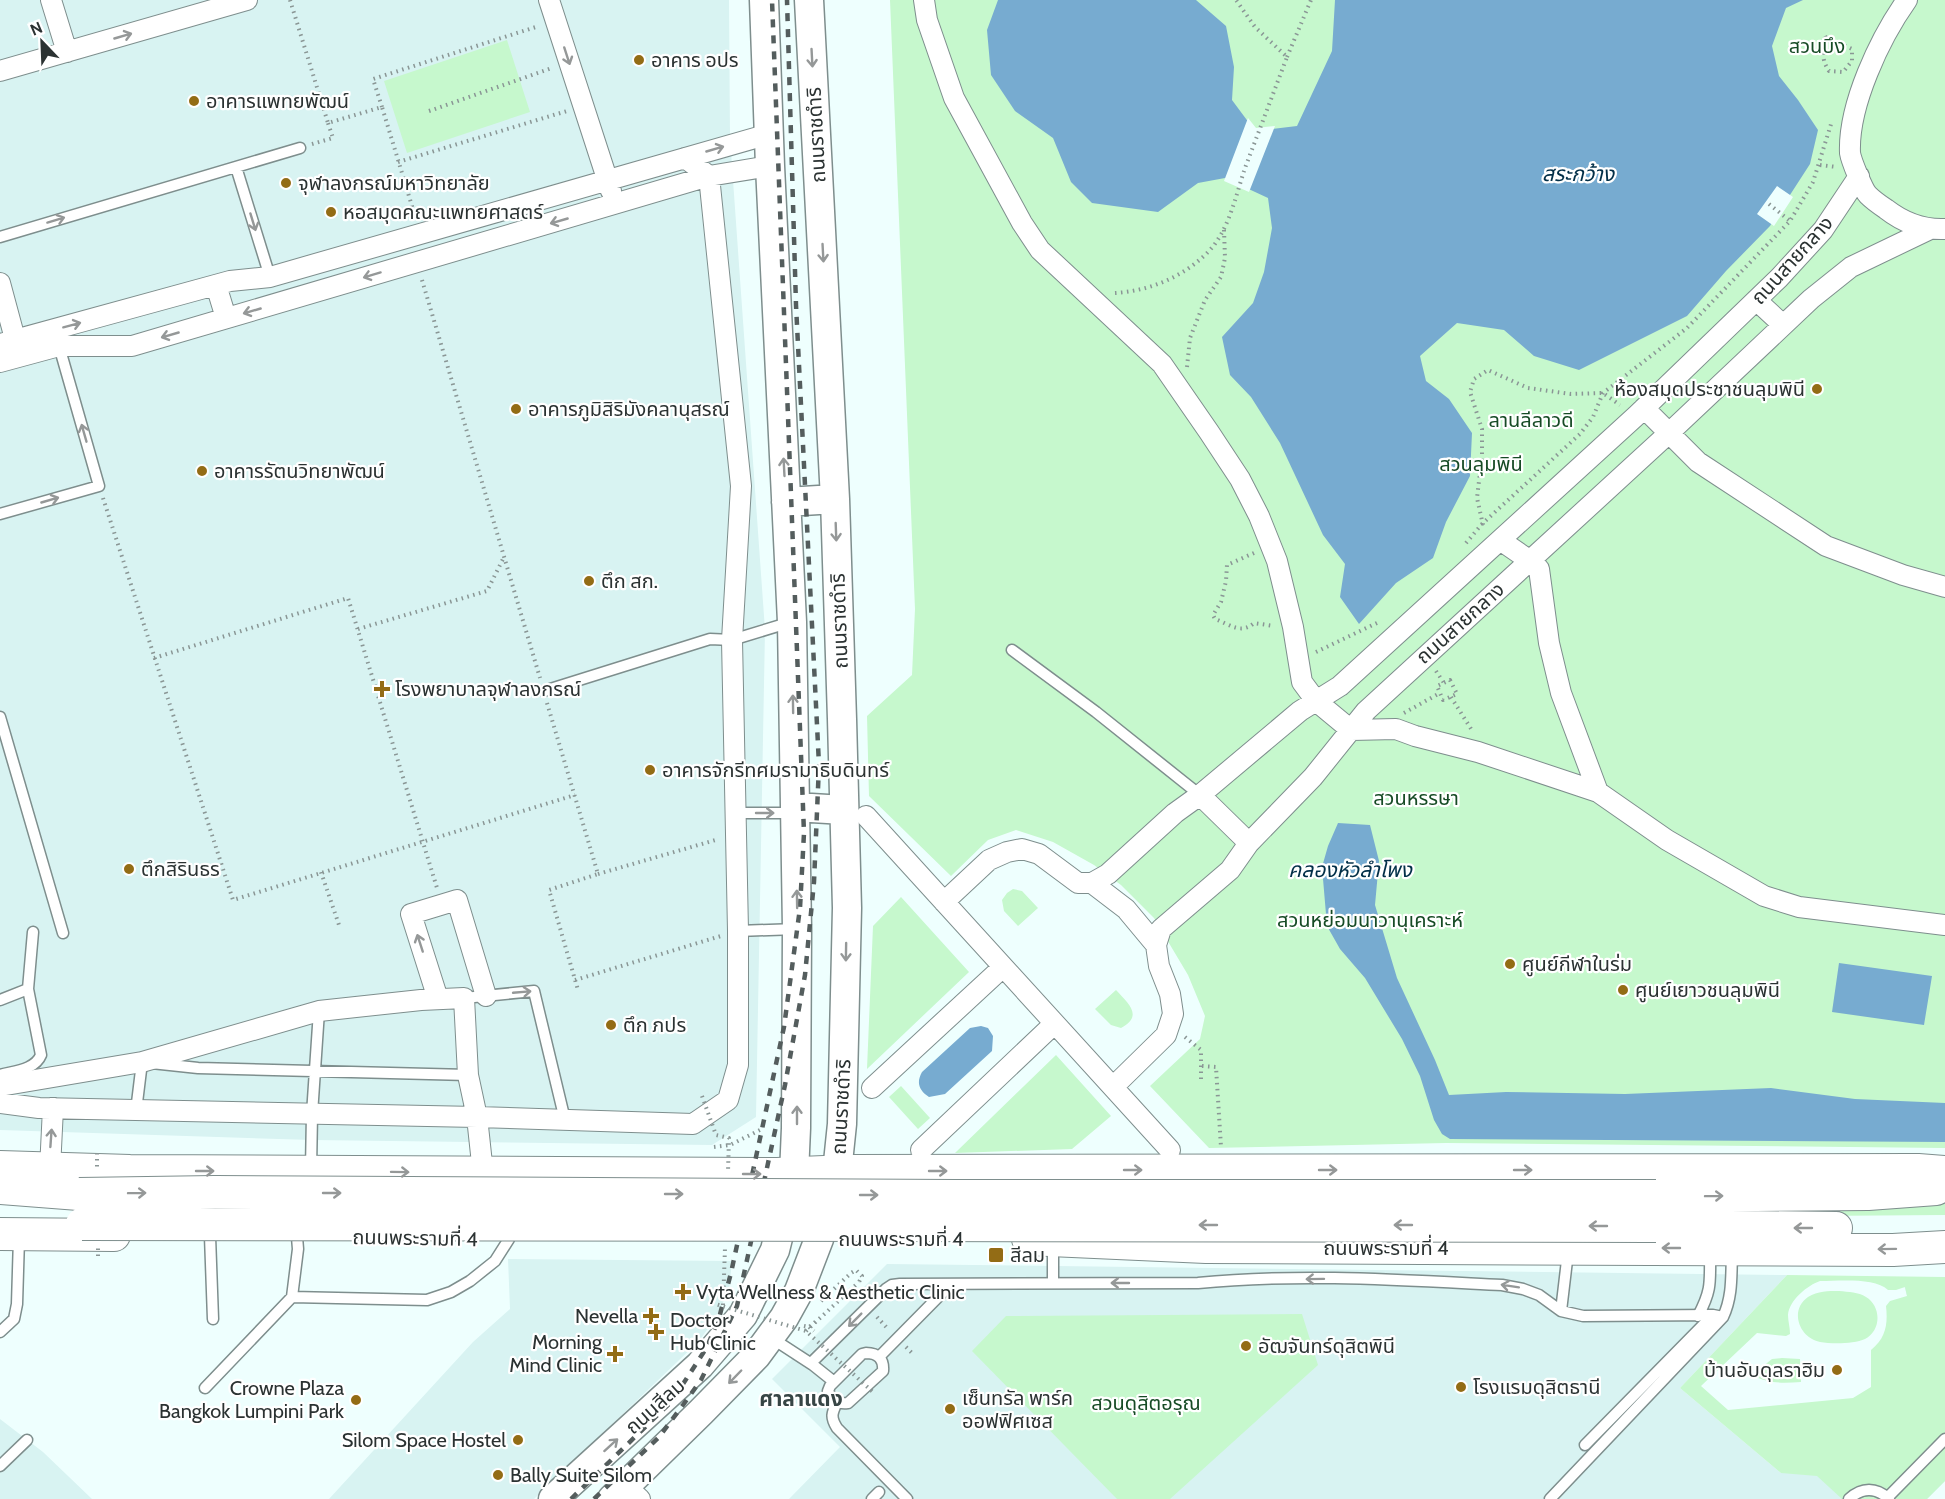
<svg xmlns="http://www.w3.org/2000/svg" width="1945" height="1499" viewBox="0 0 1945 1499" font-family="Cabin,'Noto Sans Thai',sans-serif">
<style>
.built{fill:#d8f3f2}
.green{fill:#c6f8cd;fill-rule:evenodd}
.water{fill:#77abd0}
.pier{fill:#eefffe}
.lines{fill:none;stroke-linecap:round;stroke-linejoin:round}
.lane-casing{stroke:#7e8e8d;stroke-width:13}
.street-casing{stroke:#7e8e8d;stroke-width:22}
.secondary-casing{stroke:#7e8e8d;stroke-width:31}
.primary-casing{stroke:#7e8e8d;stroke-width:34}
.path{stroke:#8a9695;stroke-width:4;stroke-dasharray:1.5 4.5;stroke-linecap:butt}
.lane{stroke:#fff;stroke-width:10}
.street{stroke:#fff;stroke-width:20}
.secondary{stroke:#fff;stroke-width:28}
.primary{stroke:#fff;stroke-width:32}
.rail{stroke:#545d5d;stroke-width:4.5;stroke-dasharray:8 8;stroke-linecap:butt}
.primary-bridge-casing{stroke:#7e8e8d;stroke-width:34;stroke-linecap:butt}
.path-bridge{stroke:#8a9695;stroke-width:4;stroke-dasharray:1.5 4.5;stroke-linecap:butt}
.primary-bridge{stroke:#fff;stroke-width:32}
.oneway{stroke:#959898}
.poi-dot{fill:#936c15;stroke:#fff;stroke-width:2}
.labels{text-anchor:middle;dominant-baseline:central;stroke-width:4.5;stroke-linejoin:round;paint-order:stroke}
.park-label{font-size:20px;fill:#164b25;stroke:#fff}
.poi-label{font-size:20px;fill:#2b3232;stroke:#fff;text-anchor:start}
.street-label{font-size:20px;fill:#2b3232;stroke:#fff}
.water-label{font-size:21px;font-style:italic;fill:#022f48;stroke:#fff}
.neighbourhood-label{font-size:21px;font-weight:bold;fill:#374545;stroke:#fff}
</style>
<rect width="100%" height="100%" fill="#eefffe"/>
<!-- built -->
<path class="built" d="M0,0H729L730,138L765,630L756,1117L712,1145L312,1140L0,1130Z
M508,1259L732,1261L729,1291L714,1320L699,1341L534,1499H329L473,1342L510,1309Z
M887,1264L1787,1275L1680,1388L1781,1473L1924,1360L1902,1277H1945V1481L1927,1499H789L840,1447L772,1379Z
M0,1419L43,1452L92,1499H0Z"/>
<!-- green -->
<path class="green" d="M890,0H1945V1148L1446,1143L1209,1148L1150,1086L1200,1039L1205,1016L1188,975L1154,918L1121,885L1094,865L1053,842L1016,830L988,840L951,876L869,796L867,716L912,675L915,609Z
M507,40L530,112L407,153L384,81Z
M1013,889L1022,891L1038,908L1018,926L1004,911L1002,900L1007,893Z
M901,897L969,972L867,1069L873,926Z
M1116,990C1128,1003 1144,1016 1121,1028L1111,1025L1095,1009Z
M1056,1055L1111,1116L1072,1149L955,1153Z
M901,1086L930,1118L918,1129L889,1097Z
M1945,1203V1215L1662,1217L1666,1204Z
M1787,1275L1945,1277V1481L1927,1499H1842L1817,1476L1781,1473L1680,1388ZM1820,1281C1838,1281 1875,1277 1888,1290H1896L1905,1287L1907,1296L1890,1301L1886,1306C1888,1324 1886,1338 1871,1350V1387L1853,1398L1728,1410L1701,1386L1757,1333L1786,1336L1790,1334C1790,1327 1788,1321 1788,1315C1789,1300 1808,1285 1820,1281Z
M1839,1291C1849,1292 1858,1292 1866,1297C1881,1306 1882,1330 1865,1339C1854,1344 1832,1344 1820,1342C1799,1338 1789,1310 1808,1297C1818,1291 1828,1291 1839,1291Z
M1302,1314L1318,1365L1170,1499H1117L972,1351L1006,1316Z
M1782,1358L1800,1359L1801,1382C1783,1383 1768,1384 1752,1375L1772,1359Z"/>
<!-- water -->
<path class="water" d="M998,0H1196L1226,26L1234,67L1232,100L1255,131L1297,126L1332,51L1335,0H1803L1786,8L1772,46L1779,76L1798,100L1818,130L1810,164L1770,226L1726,271L1687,316L1579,370L1534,356L1504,330L1457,323L1420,356L1426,381L1449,399L1472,433L1470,476L1446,522L1433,558L1396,583L1359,624L1340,597L1345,564L1323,535L1280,443L1251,397L1230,375L1222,337L1253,303L1264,272L1272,228L1268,198L1225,178L1198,183L1158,212L1092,203L1071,182L1053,138L1015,111L991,75L987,30Z
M1338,823L1370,825L1379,861L1375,905L1397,978L1435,1060L1449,1095L1506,1092L1625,1094L1771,1088L1855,1099L1945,1103V1142L1450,1139L1442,1134L1434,1120L1420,1076L1402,1039L1365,978L1340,949L1327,926L1322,867L1328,846Z
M1839,963L1932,976L1924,1025L1832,1012Z
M981,1026L988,1028L993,1036L992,1051L945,1094L929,1097C919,1090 916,1083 922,1072L970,1028Z"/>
<!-- pier -->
<path class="pier" d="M1248,118L1256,128L1275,126L1249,192L1224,181Z
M1777,186L1793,197L1774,226L1757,214Z"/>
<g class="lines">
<!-- lane casing -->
<g class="lane-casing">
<path id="lane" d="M236,167L270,277
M0,237L300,148
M0,514L99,486L59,346
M1012,650L1096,712L1200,795
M544,691L710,639L732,640L791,622
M0,717L63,933
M736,813H793
M738,931L797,929
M28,989L33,932
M464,998L534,991L565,1120
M0,1000L28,989L41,1055C35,1070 14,1071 0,1075
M136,1111L142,1062L198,1068L468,1075
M311,1169L312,1114L319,1011
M210,1236L213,1319
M297,1237L298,1249L292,1297L427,1300L451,1292L470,1281L495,1261L509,1239
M1053,1283V1241
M1561,1311L1568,1252
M1698,1316C1712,1290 1710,1282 1710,1253
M0,1332L14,1319L17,1304L19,1238
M770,1337L813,1365L833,1381
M866,1353C878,1353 884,1359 883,1371L848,1403C837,1404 832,1401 828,1391L830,1386L862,1354Z
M879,1357L951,1284
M813,1365V1361L886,1289L892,1285L900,1284L1198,1283C1299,1273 1401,1280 1502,1285L1523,1289L1539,1295L1561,1311L1583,1316L1713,1315L1723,1317
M205,1388L292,1297
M837,1402C832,1413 830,1417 837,1428L907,1499
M1585,1445L1713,1315
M0,1466L27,1440
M1888,1497L1945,1439
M872,1499L879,1492
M1550,1499L1723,1317C1733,1296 1731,1274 1732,1252
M1849,1499C1862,1487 1876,1487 1889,1499"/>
</g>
<!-- street casing -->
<g class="street-casing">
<path id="street" d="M51,0L67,52
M549,0L611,191
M924,0L927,20L954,98L1022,223L1040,250L1162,364L1209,432L1240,479L1259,516L1277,561L1293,627L1302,682L1316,701L1351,730L1396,729L1415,736L1478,752L1598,792L1667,840L1764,896L1799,907L1945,925
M1907,0C1880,38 1848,105 1850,153C1851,160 1863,190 1868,195C1873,200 1880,205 1886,209C1904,223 1923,230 1945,229
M0,71L247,0
M0,283L18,350
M216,285L226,318
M1756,300L1783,325
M0,344L230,281L270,277L769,134
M0,362L59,346H132L709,176L770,166
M1644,408L1698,462L1826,546L1903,575L1945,587
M1500,540L1529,560L1539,569L1549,643L1561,693L1598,792
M1200,795L1249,843
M866,816L1170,1150
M1092,883L1126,909L1156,945
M944,902L989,860L1007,852L1022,849L1039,854L1078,883H1092L1108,874L1175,813L1200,795L1300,711L1340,686L1636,416L1779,278L1823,230L1859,176
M438,999L411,914L457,900L486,996
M0,1086L142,1062L319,1011L421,1000L464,998L468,1075L477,1117L483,1173
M1113,1087L1166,1035L1173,1014L1170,994L1159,966L1156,945L1161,929L1230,870L1249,843L1313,777L1366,711L1669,433L1811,299L1851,267L1928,230
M872,1088L1003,967
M0,1103L39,1108L477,1117L693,1124L728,1100L738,1065V931L732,640L741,486L709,176L685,158
M921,1150L1054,1024
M50,1169L53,1108
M626,1486L640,1499"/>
</g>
<!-- secondary casing -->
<g class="secondary-casing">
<path id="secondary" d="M786,502L835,499
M795,807L844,810
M553,1499L700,1365L743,1315L775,1250L794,1174L796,1128L797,929L792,622L770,166L764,0
M612,1499L701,1412L756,1356L784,1318L799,1291L819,1239L837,1172L842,1124L847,908L842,719L835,499L809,0"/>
</g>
<!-- primary casing -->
<g class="primary-casing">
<path id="primary" d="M0,1167L130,1171L777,1174L848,1171L1918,1170L1945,1172
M0,1188L79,1194
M1656,1196L1868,1194L1936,1189
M1656,1226L1836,1228
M0,1234L114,1235
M1028,1239L1206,1247L1893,1250L1945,1247"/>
</g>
<!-- path -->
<path class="path" d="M290,0L328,123L382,107L415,216
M1825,36L1831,45
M1839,43L1852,49V61L1843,72L1829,71C1820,57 1821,46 1839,43Z
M1287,57L1311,0
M382,107L373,79L539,26
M429,111L552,68
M312,144L333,138L328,123
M398,162L567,111
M1820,165L1837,167
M1769,204L1790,221
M422,280L540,678
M1115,293C1149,291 1184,277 1209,251C1229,230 1236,195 1245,168C1259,131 1273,94 1287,57L1255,27L1236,0
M1187,367L1190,338L1205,300L1221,277L1225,258L1224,230
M103,498L233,900L575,795
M1483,525L1477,498L1482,456V429L1470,392L1474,379L1488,370L1528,388L1571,394L1603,393L1620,405
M1466,543L1482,524L1580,434L1593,417L1603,393L1687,328L1790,221L1813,182L1832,121
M1254,553L1227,565L1226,581L1221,602L1213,615L1215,619C1229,624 1241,635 1254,623L1274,626
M358,629L487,591L504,557
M1316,652L1379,622
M154,658L348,598L437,888
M1436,671L1444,683
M1450,680L1457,694L1443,700L1437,686Z
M1451,697L1473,732
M547,703L598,874L549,890L578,990
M1404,713L1440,693
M321,872L339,925
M598,874L719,839
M575,980L721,936
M1185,1037L1201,1050V1080
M1202,1066L1216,1067L1221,1147
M714,1147L730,1145L760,1130
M821,1301L851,1273L856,1270L862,1276L859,1282
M877,1317L888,1329
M804,1326L809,1327L815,1322
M809,1327L814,1331
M906,1347L913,1354"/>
<!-- lane -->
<use href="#lane" class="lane"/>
<!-- street -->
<use href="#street" class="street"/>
<!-- secondary -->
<use href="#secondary" class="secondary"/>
<!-- primary -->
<use href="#primary" class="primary"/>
<!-- rail -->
<path class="rail" d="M571,1499L672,1401L707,1347L719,1318L731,1273L784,1027L800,908L804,833L772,0
M594,1499L659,1437L683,1405L701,1380L737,1306L785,1085L805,975L814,882L819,765L796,305L787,0"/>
<!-- primary-bridge casing -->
<g class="primary-bridge-casing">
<path id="primary-bridge" d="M79,1194L215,1192L955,1196H1656
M82,1224L1656,1226"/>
</g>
<!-- path-bridge -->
<path class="path-bridge" d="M702,1096L716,1135L729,1138L728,1172
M97,1153V1170
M98,1256V1247
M712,1303L806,1331L874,1393
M723,1305L725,1248
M806,1331L859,1282"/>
<!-- primary-bridge -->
<use href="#primary-bridge" class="primary-bridge"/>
</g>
<!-- one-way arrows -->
<defs><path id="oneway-shaft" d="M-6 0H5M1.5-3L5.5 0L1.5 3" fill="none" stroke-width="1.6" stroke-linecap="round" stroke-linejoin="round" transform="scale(1.5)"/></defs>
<g class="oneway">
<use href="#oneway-shaft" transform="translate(123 36) rotate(-16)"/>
<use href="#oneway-shaft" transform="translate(567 56) rotate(72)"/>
<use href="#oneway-shaft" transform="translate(812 58) rotate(87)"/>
<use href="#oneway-shaft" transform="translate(715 149) rotate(-16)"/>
<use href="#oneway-shaft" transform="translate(56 220) rotate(-17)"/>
<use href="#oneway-shaft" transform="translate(559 221) rotate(164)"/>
<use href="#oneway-shaft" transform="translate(253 222) rotate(73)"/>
<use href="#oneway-shaft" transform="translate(823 253) rotate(87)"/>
<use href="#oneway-shaft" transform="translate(372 275) rotate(163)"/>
<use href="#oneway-shaft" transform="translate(252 311) rotate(164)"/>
<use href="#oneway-shaft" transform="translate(72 325) rotate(-15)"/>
<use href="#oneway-shaft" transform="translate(170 335) rotate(164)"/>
<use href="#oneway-shaft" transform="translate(84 433) rotate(-106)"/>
<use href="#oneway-shaft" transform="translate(784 467) rotate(-93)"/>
<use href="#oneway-shaft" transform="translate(50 500) rotate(-16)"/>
<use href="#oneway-shaft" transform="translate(836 532) rotate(88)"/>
<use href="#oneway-shaft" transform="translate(793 704) rotate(-91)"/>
<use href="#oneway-shaft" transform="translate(765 813)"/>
<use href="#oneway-shaft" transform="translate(797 899) rotate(-91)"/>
<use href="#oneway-shaft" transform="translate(420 943) rotate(-108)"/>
<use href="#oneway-shaft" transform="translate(846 952) rotate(91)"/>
<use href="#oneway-shaft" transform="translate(522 992) rotate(-5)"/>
<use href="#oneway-shaft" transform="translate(797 1115) rotate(-90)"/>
<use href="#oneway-shaft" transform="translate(51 1138) rotate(-86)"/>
<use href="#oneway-shaft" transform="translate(1133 1170)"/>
<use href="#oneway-shaft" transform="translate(1328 1170)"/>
<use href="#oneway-shaft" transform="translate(1523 1170)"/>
<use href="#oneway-shaft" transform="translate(205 1171)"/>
<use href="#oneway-shaft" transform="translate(938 1171)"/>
<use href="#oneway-shaft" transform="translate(400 1172) rotate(1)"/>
<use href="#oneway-shaft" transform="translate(752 1174)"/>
<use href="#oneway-shaft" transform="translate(137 1193) rotate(-1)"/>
<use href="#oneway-shaft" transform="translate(332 1193)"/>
<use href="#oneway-shaft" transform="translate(674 1194)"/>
<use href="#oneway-shaft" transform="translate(869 1195)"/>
<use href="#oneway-shaft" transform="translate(1714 1196) rotate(-1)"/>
<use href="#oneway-shaft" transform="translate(1208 1225) rotate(-180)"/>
<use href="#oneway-shaft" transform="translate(1403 1225) rotate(-180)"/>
<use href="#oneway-shaft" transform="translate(1598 1226) rotate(-180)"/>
<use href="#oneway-shaft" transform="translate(1803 1228) rotate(-180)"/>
<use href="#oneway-shaft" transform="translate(1671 1248) rotate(-180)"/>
<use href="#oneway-shaft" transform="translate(1887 1249) rotate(179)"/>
<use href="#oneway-shaft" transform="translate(1315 1279) rotate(179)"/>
<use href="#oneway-shaft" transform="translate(1120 1283) rotate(-180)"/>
<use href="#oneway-shaft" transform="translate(1510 1286) rotate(-171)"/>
<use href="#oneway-shaft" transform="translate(855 1320) rotate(135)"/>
<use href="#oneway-shaft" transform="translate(735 1377) rotate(134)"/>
<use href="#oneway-shaft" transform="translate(611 1445) rotate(-42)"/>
</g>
<!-- markers -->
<g class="poi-dot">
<circle cx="639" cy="60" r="6"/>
<circle cx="194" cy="101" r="6"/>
<circle cx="286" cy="183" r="6"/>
<circle cx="331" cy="212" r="6"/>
<circle cx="1817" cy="389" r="6"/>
<circle cx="516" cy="409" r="6"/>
<circle cx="202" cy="471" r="6"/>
<circle cx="589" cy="581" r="6"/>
<path d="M379 680h6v6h6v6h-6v6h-6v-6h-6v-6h6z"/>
<circle cx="650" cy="770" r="6"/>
<circle cx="129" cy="869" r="6"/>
<circle cx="1510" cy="964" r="6"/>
<circle cx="1623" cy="990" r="6"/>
<circle cx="611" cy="1025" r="6"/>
<rect x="988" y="1247" width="16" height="16" rx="3"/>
<path d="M680 1283h6v6h6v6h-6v6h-6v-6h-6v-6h6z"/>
<path d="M648 1307h6v6h6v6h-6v6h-6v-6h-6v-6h6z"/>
<path d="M653 1323h6v6h6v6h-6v6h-6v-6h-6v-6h6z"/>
<circle cx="1246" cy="1346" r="6"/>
<path d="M612 1345h6v6h6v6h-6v6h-6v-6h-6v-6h6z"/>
<circle cx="1837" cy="1370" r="6"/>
<circle cx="1461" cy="1387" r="6"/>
<circle cx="356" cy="1400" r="6"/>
<circle cx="950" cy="1409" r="6"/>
<circle cx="518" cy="1440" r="6"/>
<circle cx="498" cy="1475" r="6"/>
</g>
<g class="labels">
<!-- park labels -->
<g class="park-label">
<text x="1817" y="46">สวนบึง</text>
<text x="1531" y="420">ลานลีลาวดี</text>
<text x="1481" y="464">สวนลุมพินี</text>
<text x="1416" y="798">สวนหรรษา</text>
<text x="1370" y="920">สวนหย่อมนาวานุเคราะห์</text>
<text x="1146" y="1403">สวนดุสิตอรุณ</text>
</g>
<!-- poi labels -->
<g class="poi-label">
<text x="651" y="60">อาคาร อปร</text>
<text x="206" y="101">อาคารแพทยพัฒน์</text>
<text x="298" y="183">จุฬาลงกรณ์มหาวิทยาลัย</text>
<text x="343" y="212">หอสมุดคณะแพทยศาสตร์</text>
<text x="1805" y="389" text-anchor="end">ห้องสมุดประชาชนลุมพินี</text>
<text x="528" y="409">อาคารภูมิสิริมังคลานุสรณ์</text>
<text x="214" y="471">อาคารรัตนวิทยาพัฒน์</text>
<text x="601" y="581">ตึก สก.</text>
<text x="395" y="689">โรงพยาบาลจุฬาลงกรณ์</text>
<text x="662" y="770">อาคารจักรีทศมรามาธิบดินทร์</text>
<text x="141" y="869">ตึกสิรินธร</text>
<text x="1522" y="964">ศูนย์กีฬาในร่ม</text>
<text x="1635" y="990">ศูนย์เยาวชนลุมพินี</text>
<text x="623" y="1025">ตึก ภปร</text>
<text x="1010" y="1255">สีลม</text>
<text x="696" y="1292">Vyta Wellness &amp; Aesthetic Clinic</text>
<text x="638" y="1316" text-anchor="end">Nevella</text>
<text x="670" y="1320">Doctor<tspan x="670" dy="23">Hub Clinic</tspan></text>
<text x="602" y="1342" text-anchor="end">Morning<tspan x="602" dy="23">Mind Clinic</tspan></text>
<text x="1258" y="1346">อัฒจันทร์ดุสิตพินี</text>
<text x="1825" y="1370" text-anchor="end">บ้านอับดุลราฮิม</text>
<text x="1473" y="1387">โรงแรมดุสิตธานี</text>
<text x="344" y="1388" text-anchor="end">Crowne Plaza<tspan x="344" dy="23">Bangkok Lumpini Park</tspan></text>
<text x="962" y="1398">เซ็นทรัล พาร์ค<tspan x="962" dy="23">ออฟฟิศเซส</tspan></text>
<text x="506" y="1440" text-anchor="end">Silom Space Hostel</text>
<text x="510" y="1475">Bally Suite Silom</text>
</g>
<!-- street labels -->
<g class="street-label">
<text transform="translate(816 135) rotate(-93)">ถนนราชดำริ</text>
<text transform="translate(1792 260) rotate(-48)">ถนนสายกลาง</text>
<text transform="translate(839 621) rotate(-92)">ถนนราชดำริ</text>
<text transform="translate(1460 623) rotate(-42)">ถนนสายกลาง</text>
<text transform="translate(841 1107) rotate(-87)">ถนนราชดำริ</text>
<text transform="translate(415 1238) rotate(1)">ถนนพระรามที่ 4</text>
<text x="901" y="1239">ถนนพระรามที่ 4</text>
<text x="1386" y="1248">ถนนพระรามที่ 4</text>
<text transform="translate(655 1406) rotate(-42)">ถนนสีลม</text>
</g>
<!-- water labels -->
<g class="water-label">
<text x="1578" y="173">สระกว้าง</text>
<text x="1350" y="869">คลองหัวลำโพง</text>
</g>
<!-- neighbourhood labels -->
<g class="neighbourhood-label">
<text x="801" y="1398">ศาลาแดง</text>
</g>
</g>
<!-- north arrow -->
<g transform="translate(42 42) rotate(337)" stroke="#ffffff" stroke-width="4.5" paint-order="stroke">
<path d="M0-4.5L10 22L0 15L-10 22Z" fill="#2b3232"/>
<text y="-9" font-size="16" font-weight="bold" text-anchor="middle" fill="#2b3232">N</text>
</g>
</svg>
